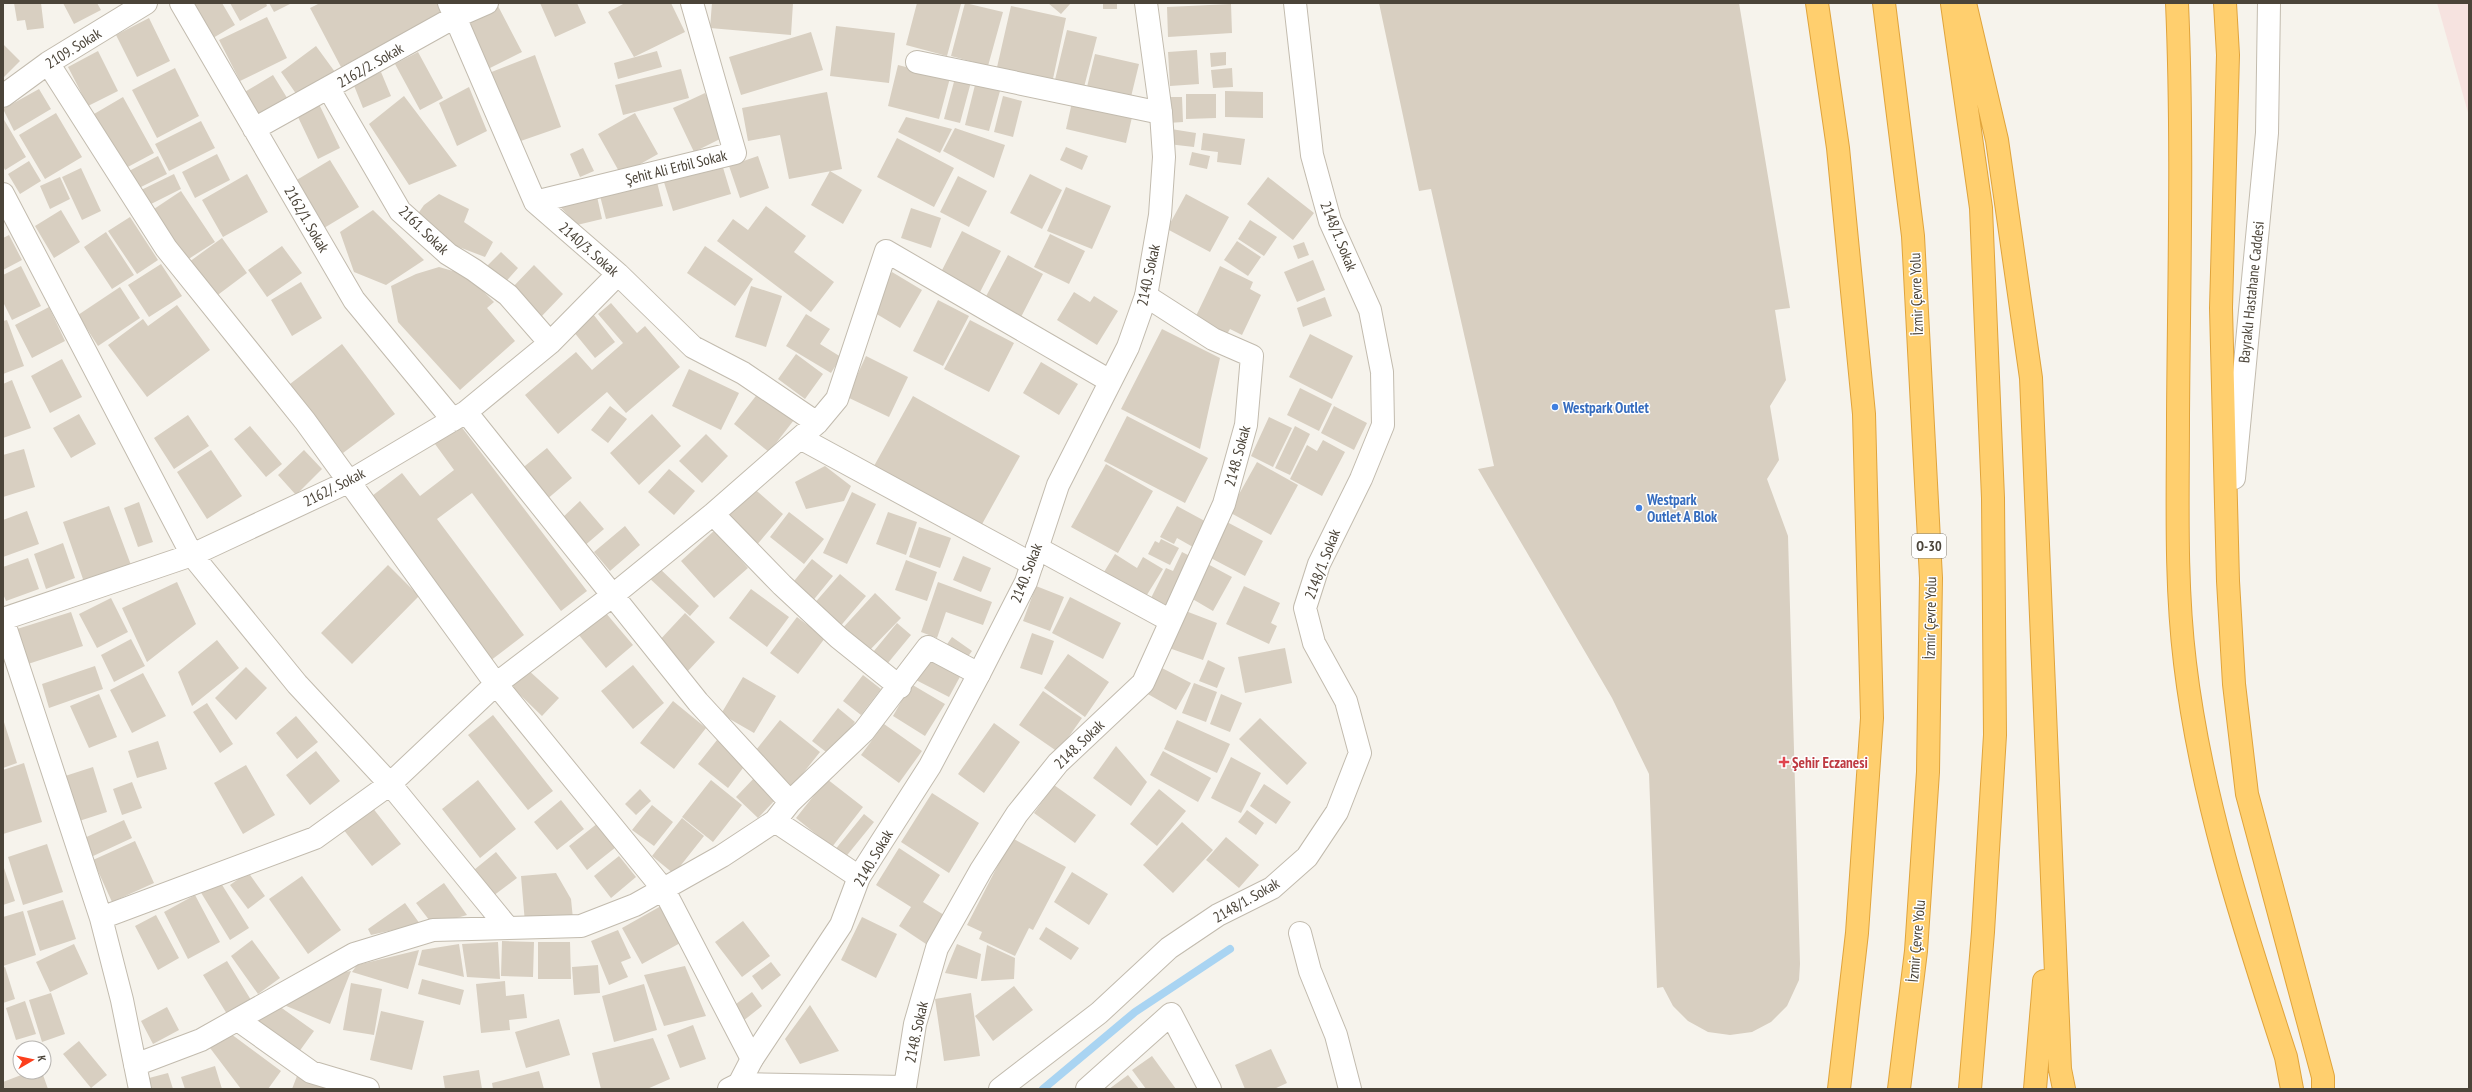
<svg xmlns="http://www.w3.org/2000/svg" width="2472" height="1092" viewBox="0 0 2472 1092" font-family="'PT Sans Narrow',sans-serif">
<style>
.medical{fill:#f6e3e0}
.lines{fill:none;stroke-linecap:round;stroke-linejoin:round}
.stream{stroke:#a9d4f2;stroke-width:8}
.building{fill:#d8cfc1}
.minor-casing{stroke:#c2bbae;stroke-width:24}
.tertiary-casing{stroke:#c2bbae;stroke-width:24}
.motorway-casing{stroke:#e0a43c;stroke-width:24}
.minor{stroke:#fff;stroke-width:22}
.tertiary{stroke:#fff;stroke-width:22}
.motorway{stroke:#ffcf6e;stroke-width:22}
.shop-dot{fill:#3f7fe0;stroke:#fff;stroke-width:1.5}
.health-dot{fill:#e0444e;stroke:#fff;stroke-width:1.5}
.labels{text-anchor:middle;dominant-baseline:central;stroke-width:3;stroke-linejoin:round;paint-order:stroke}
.shield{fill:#fff;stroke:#817c74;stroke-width:1}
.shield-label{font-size:14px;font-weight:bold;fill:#4b4439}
.street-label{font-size:15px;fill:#4b4439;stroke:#fff}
.shop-label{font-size:15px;font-weight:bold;fill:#366cbe;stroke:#fff;text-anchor:start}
.health-label{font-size:15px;font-weight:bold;fill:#be3a42;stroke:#fff;text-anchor:start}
</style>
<rect width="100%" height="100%" fill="#f6f3ec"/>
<!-- medical -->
<path class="medical" d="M2437,3H2469V116Z"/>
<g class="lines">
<!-- stream -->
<path class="stream" d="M1043,1089L1135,1012L1230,949"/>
</g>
<!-- building -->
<path class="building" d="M14,3H41L44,28L27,30L25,20L17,21Z
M63,3H97L101,10L74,24Z
M192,3H222L235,25L213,38Z
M230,3H266L267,6L240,21Z
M269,3H292L274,12Z
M320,3H438L444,13L341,67L310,8Z
M540,3H577L586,23L555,37Z
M625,3H671L685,32L634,57L608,12Z
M712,3H793L791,35L710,28Z
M917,3L961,4L947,56L906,45Z
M965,3L1003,12L988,66L951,56Z
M1048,3H1071L1061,14Z
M1103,3H1117V9H1103Z
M1379,3H1739L1790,308L1775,310L1786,380L1770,406L1779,460L1767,479L1788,536L1800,964L1799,980L1787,1006L1771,1022L1752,1032L1730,1035L1708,1032L1688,1021L1673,1006L1663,987L1657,988L1649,774L1612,698L1478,469L1494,466L1431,189L1419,191Z
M1231,4L1232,33L1168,37L1167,7Z
M498,6L522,52L488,69L464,24Z
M1011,6L1066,18L1051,88L995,76Z
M267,17L287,58L240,81L219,40Z
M149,18L170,61L137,77L116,35Z
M836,26L895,33L889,83L830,76Z
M1067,30L1097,37L1083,91L1054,84Z
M811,32L823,70L741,95L729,57Z
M3,44L20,61L3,78Z
M316,46L335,72L299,98L281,72Z
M1197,50L1199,84L1170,86L1168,52Z
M98,51L118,91L88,106L68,67Z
M657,51L662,67L618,79L614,63Z
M418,52L443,98L420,110L395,64Z
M1226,52V65L1211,67L1210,53Z
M1095,54L1139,64L1130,101L1086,91Z
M535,55L561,127L515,143L489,73Z
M898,65L950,78L939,119L888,106Z
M175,68L199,116L157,138L132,90Z
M1232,68L1233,87L1213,88L1211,70Z
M681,69L689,98L623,115L615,85Z
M381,72L391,96L363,108L353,83Z
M273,75L289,101L259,119L243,93Z
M955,78L971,82L960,123L944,119Z
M975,85L1000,91L989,131L965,125Z
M469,87L487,131L457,146L439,103Z
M39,89L51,109L14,131L3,109Z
M1225,91L1263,92V118L1225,117Z
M827,92L842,169L789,179L780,135L748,141L742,108Z
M705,93L726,136L694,152L673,108Z
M1186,94H1216V118L1186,119Z
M404,96L457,166L409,185L369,124Z
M1003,96L1022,101L1013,137L994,132Z
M123,97L154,153L124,169L94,114Z
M1167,97H1182L1183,122L1168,123Z
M1073,98L1133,113L1126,143L1066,129Z
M319,104L340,148L318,159L297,115Z
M56,113L82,157L45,179L19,135Z
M635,113L658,154L621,175L598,134Z
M906,117L952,129L940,153L898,132Z
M3,118L26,157L5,170L3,166Z
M201,121L215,148L169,171L155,144Z
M955,128L1005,145L994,178L943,151Z
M1171,129L1196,133L1194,147L1168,144Z
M1203,133L1245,139L1241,165L1217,162L1218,152L1201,150Z
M897,138L954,168L934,207L877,177Z
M1066,147L1088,156L1082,170L1060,160Z
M583,148L594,171L580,177L570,154Z
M1192,152L1210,156L1207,169L1189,165Z
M217,154L230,180L195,198L182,172Z
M158,156L167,174L135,190L127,172Z
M758,156L769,188L740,198L729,166Z
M330,160L359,207L324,228L295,181Z
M29,161L41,181L20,194L8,174Z
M721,161L731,194L673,211L663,179Z
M81,168L101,211L82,220L62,177Z
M830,171L862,190L843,224L811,205Z
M174,174L181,189L145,207L137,192Z
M247,174L268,212L223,237L202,200Z
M1030,174L1062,190L1042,229L1010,213Z
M958,176L987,191L969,227L940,212Z
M60,177L70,199L50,209L40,186Z
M1268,177L1314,213L1293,240L1247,204Z
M656,178L663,206L606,219L599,192Z
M1066,187L1111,206L1092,249L1047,231Z
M181,191L215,242L187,260L154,209Z
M596,192L602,219L577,225L556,202Z
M439,194L469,209L464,222L493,242L485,257L451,244L417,215L424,205Z
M1186,194L1229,217L1210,252L1167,229Z
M766,206L806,236L794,252L834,282L811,312L717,241L733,219L748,230Z
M911,208L941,218L931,248L901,238Z
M61,210L80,242L54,258L35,226Z
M373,210L424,260L386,285L354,272L340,232Z
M130,217L158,260L137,274L108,231Z
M1250,220L1277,237L1264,256L1238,239Z
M962,231L1001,251L976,300L937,280Z
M106,232L134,275L112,289L84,247Z
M1050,234L1085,251L1069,284L1034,267Z
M9,235L22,260L3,270V238Z
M222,238L247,273L215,297L189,262Z
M1237,241L1261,257L1248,276L1224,260Z
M1304,242L1309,255L1298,259L1293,246Z
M282,246L302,273L267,297L248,270Z
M705,246L753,279L735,306L687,273Z
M501,252L518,268L502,286L484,269Z
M1008,255L1043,274L1019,321L983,302Z
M1313,260L1325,290L1297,302L1284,272Z
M161,264L182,296L149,317L128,285Z
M534,265L563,294L540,318L510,290Z
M21,266L41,306L12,320L3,302V275Z
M1220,266L1253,282L1250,289L1261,295L1242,335L1230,329L1227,334L1195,318Z
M439,267L467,275L494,302L487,308L515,341L460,390L398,322L391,286L416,274Z
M892,272L922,290L900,328L870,310Z
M301,282L322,318L292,336L271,300Z
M751,286L782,296L766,347L735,337Z
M120,287L140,318L98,346L78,315Z
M1074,292L1090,302L1094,296L1118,311L1097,345L1057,320Z
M1325,297L1332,316L1303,327L1297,308Z
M938,300L969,316L943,366L913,351Z
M611,303L637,333L645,326L680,367L626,413L607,392L558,434L525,395L576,352L592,370L623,343L598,314Z
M177,305L210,350L147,397L108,345L143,319L148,326Z
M49,307L65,341L32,358L15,325Z
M593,314L615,342L595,358L573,331Z
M806,314L830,329L820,344L841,357L831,373L786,346Z
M7,320L24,366L3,374V321Z
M970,320L1014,343L989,392L944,369Z
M1162,329L1220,358L1200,449L1121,409Z
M1310,334L1353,356L1332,399L1289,377Z
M342,344L395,414L343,453L290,384Z
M796,354L823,374L805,399L778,379Z
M866,356L908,377L889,417L847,397Z
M62,359L82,397L50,413L31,376Z
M1041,362L1078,384L1059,415L1023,393Z
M689,369L739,393L721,430L672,406Z
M12,380L31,428L3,438V384Z
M1300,388L1332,404L1319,431L1287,415Z
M759,392L794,420L769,452L734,424Z
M913,396L1020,456L981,526L874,466Z
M610,406L627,419L608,443L591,430Z
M1334,406L1367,423L1354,450L1321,433Z
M79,414L96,444L71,458L53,428Z
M652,414L681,446L639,485L610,453Z
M188,415L209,446L174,469L154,438Z
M1127,416L1208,458L1185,503L1104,461Z
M1269,417L1292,428L1273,467L1251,456Z
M460,425L587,591L561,611L472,493L437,519L524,635L490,661L368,499L402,473L420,496L454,470L435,444Z
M250,426L282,464L266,477L234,439Z
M1295,426L1310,434L1290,475L1275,468Z
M706,434L728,456L702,483L679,461Z
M1323,440L1345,452L1322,496L1290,479L1307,445L1317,451Z
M547,448L572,478L546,500L520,470Z
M24,449L35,487L3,497V455Z
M211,450L242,496L207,519L177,472Z
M304,450L322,469L296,495L278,475Z
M1257,462L1298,485L1271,535L1229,512Z
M1106,464L1153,491L1118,553L1071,527Z
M825,466L851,486L844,501L806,509L795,482Z
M669,469L695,491L674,515L648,492Z
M750,485L783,514L755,547L722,518Z
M852,492L876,504L847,564L823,553Z
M580,501L604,529L583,547L560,520Z
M139,502L153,542L138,547L124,508Z
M109,506L131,565L84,582L63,522Z
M1177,506L1214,526L1200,551L1177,538L1174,544L1160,537Z
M27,511L39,544L3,557V520Z
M789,512L824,539L804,564L770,537Z
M888,512L917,522L906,555L876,544Z
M1225,521L1263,541L1245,576L1207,556Z
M625,526L640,545L610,571L594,552Z
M919,527L951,538L940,568L909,557Z
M715,530L748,568L714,598L681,561Z
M1161,539L1179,548L1170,565L1148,554L1155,541L1159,543Z
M63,543L75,578L46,589L34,554Z
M1182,552L1196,559L1173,608L1151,598L1166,568L1173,571Z
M1115,554L1137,568L1143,557L1163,569L1145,598L1104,572Z
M963,556L991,568L981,592L953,580Z
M28,558L39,589L6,601L3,594V567Z
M812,559L833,576L811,603L790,586Z
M906,560L937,572L927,601L895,590Z
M1202,561L1232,577L1213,611L1184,594Z
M388,565L419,596L352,664L321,633Z
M657,566L699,606L690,616L647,576Z
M840,574L866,596L838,629L812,606Z
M177,582L196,624L147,662L122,608Z
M938,582L992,602L983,625L946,612L937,638L921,632Z
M1036,586L1064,597L1050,631L1023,621Z
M1244,586L1280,603L1271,623L1277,626L1269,644L1226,624Z
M751,589L789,617L767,647L729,618Z
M875,593L901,618L865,655L840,631Z
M1070,597L1121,623L1103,659L1052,633Z
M111,598L128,632L97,648L79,614Z
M1183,610L1217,623L1203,660L1169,648Z
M71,612L83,646L28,664L17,629Z
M605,612L633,645L606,668L578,634Z
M685,613L715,642L687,672L657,643Z
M797,617L825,638L798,674L770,653Z
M897,623L911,635L883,669L869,657Z
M1032,633L1054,641L1042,675L1020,668Z
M952,637L972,651L964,662L945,647Z
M131,639L145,666L114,682L101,655Z
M217,640L239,668L192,706L178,672Z
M1285,648L1292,683L1245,693L1238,657Z
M1068,654L1109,682L1085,717L1044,688Z
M926,655L962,673L949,697L914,679Z
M1208,660L1225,668L1217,688L1199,681Z
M633,665L664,703L633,729L601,691Z
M95,666L103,689L49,708L42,684Z
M246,667L267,688L236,720L215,698Z
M1160,667L1191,683L1176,710L1146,693Z
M527,669L559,698L542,716L511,686Z
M143,673L166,716L132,733L110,690Z
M863,675L881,689L861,715L843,701Z
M743,677L776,696L754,733L721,714Z
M1194,683L1217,692L1206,722L1182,713Z
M911,684L945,704L925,736L893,716Z
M1043,691L1082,718L1058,752L1019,725Z
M99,694L117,737L89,748L70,706Z
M1221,694L1242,703L1230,732L1210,724Z
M673,701L706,728L674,769L640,743Z
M207,703L233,744L220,753L193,712Z
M838,708L855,722L830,755L812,741Z
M493,715L553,791L528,810L468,735Z
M296,716L318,742L297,759L276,733Z
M1260,718L1307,763L1287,785L1239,739Z
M3,719L17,763L3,768Z
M780,720L820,752L792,787L752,755Z
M1177,720L1230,744L1217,773L1164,749Z
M994,723L1020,742L984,793L958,774Z
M884,724L922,751L899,783L861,755Z
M717,740L746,764L728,788L698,764Z
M158,741L167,769L137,778L128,751Z
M1116,746L1147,782L1131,806L1093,778Z
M316,751L340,781L310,805L286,775Z
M1163,751L1211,778L1198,802L1150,775Z
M1231,757L1261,773L1241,813L1211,798Z
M24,763L42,822L3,834V770Z
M246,765L275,815L243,834L214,783Z
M93,767L107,812L76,822L62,777Z
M755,777L777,798L758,818L736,797Z
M827,779L863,807L832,847L796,818Z
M478,780L516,829L480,858L442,809Z
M711,780L742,805L713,842L682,817Z
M132,782L142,808L122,815L113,789Z
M1264,784L1291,802L1276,824L1250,806Z
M1054,785L1096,815L1075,843L1034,813Z
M640,789L651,801L636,815L625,804Z
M1159,789L1186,811L1157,846L1130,824Z
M932,793L979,823L949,873L901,842Z
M561,800L584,829L557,850L534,822Z
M652,805L673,822L654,846L632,830Z
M372,807L401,844L372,866L343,829Z
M1247,810L1264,823L1256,835L1238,822Z
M864,814L874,822L844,859L834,851Z
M682,818L704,836L674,874L652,856Z
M124,820L132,838L91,857L82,839Z
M1182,822L1213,850L1173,893L1143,865Z
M598,823L616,847L587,870L569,846Z
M1226,837L1259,865L1239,888L1206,860Z
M1012,838L1066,867L1033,930L1029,928L1015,956L979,939L982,932L967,925Z
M135,841L154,883L112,902L93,860Z
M47,844L63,892L23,905L8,857Z
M899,848L940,875L923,902L944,915L926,944L899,926L911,907L876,885Z
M496,852L517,878L489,899L469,874Z
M619,856L636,877L611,898L594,876Z
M3,865L15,901L3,905Z
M248,872L265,896L248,909L230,885Z
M1072,872L1108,894L1089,925L1054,902Z
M556,873L571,899L573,919L525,923L521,876Z
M302,876L341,930L308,954L269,899Z
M219,880L249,928L230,940L200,891Z
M444,883L467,915L433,925L416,903Z
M195,895L220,942L188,959L164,912Z
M63,900L76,939L40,951L27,911Z
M405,903L420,924L371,935L368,929Z
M661,906L682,942L642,964L622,928Z
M23,911L36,955L3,966V917Z
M156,915L179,958L158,970L135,926Z
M862,917L897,934L876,978L841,960Z
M743,921L770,956L742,977L715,942Z
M1046,927L1079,948L1071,960L1039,939Z
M618,930L631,958L621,962L628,977L609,985L591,941Z
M252,940L280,978L258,994L231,956Z
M502,941L534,942L533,977L501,976Z
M498,942L500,979L467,977L462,944Z
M538,942H570L571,979H538Z
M74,944L88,974L50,992L36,962Z
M459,944L464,977L418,965L422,950Z
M957,944L981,954L977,979L945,973Z
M987,945L1015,958L1014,979L981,981Z
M419,950L408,989L352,972L357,965Z
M227,961L251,1000L227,1014L203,975Z
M771,962L781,975L762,990L752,976Z
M598,965L600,993L574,995L572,967Z
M685,966L706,1016L664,1026L644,975Z
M5,967L15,999L3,1003V968Z
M351,971L330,1024L279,1003L313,978Z
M422,979L464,990L460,1005L418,994Z
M505,981L506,996L524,994L527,1018L509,1020L510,1030L481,1033L476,984Z
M351,983L382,989L374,1035L343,1030Z
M644,984L657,1030L614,1042L602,996Z
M1014,986L1033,1010L993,1041L975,1016Z
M752,992L762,1006L743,1021L732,1007Z
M51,993L65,1034L42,1042L29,1000Z
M971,993L980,1056L944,1061L935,999Z
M25,1001L36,1034L16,1040L6,1008Z
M272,1001L314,1031L296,1056L254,1026Z
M810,1005L839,1051L800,1064L785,1039Z
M167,1007L179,1030L153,1044L141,1021Z
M381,1011L424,1021L412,1070L370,1060Z
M559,1019L570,1055L526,1068L515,1032Z
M693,1025L706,1059L680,1068L667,1035Z
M227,1031L281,1071L268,1089H241L207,1044Z
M653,1038L670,1079L647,1089H601L592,1053Z
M79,1041L107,1075L91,1088L63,1054Z
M1271,1049L1287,1083L1274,1089H1245L1235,1065Z
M1152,1056L1176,1089H1146L1132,1070Z
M215,1066L222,1089H185L181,1077Z
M479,1070L482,1089H445L443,1076Z
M539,1071L544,1089H493L492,1083Z
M29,1072H42L48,1089H3V1082Z
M168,1073L173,1089H152L149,1078Z
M1128,1075L1139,1089H1109Z
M297,1076L331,1089H292Z"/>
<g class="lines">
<!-- minor casing -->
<g class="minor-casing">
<path id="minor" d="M181,3L354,300L453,420
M449,3L535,202L618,274L693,347L743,373L817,423
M917,62L1161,113
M48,63L166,248L305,421L496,684L664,890L752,1059
M329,89L400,211L448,254L474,270L508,295L550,343
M3,96L48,63L146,3
M254,129L455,17L487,3
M3,194L192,555L297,684L390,784L496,684L612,596L713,514L817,423L837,399L886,251L1110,381
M535,202L735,153L692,3
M466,412L698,702L790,802
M802,439L1032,564
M2234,478L2267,133L2269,3
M713,514L782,585L839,638L900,687
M1037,548L1171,621
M3,619L192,555L350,481L466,412L550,343L618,274
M3,620L101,918L122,1000L140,1089
M775,821L859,877
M101,918L315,838L390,784L508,928
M1300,933L1310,971L1336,1035L1350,1089
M238,1020L311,1072L368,1089
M135,1065L201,1040L354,954L433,930L581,926L635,905L722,856L775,821L790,802L864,731L928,647L979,674
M739,1084L905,1087L915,1024L937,948L981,870L1017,814L1058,763L1143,683L1224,504L1246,425L1252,356L1213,339L1146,296
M1000,1089L1099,1013L1169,948L1218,915L1272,888L1307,857L1337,812L1360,753L1346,701L1314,643L1305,608L1319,564L1361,479L1383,425L1382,372L1370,310L1330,221L1312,155L1295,3
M1087,1089L1171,1014L1210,1089"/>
</g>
<!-- tertiary casing -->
<g class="tertiary-casing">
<path id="tertiary" d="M729,1089L739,1084L752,1059L841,925L859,877L930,766L979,674L1026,582L1058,485L1128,347L1146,296L1160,215L1164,157L1161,113L1146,3"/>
</g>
<!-- motorway casing -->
<g class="motorway-casing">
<path id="motorway" d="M1817,3L1838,148L1864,414L1872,718L1857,933L1839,1089
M1884,3L1913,236L1931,578L1928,772L1916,951L1899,1089
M1965,3L1997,140L2031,378L2060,1069L2064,1089
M2177,3C2183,141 2179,279 2178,416C2178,498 2175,581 2185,663C2201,798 2244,928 2286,1057L2292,1089
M2225,3L2228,55L2221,308L2228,581L2234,684L2247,794L2323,1077V1089
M1952,4L1981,208L1993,498L1995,735L1983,932L1970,1089
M2035,1089L2044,981"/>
</g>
<!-- minor -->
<use href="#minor" class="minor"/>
<!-- tertiary -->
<use href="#tertiary" class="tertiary"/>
<!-- motorway -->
<use href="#motorway" class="motorway"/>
</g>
<!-- markers -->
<g class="shop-dot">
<circle cx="1555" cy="407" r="4"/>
<circle cx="1639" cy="508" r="4"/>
</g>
<path class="health-dot" d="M1782 756h4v4h4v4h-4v4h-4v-4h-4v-4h4z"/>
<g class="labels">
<!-- shield labels -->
<rect class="shield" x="1912" y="534" width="34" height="24" rx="3"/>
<g class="shield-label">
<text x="1929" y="546">O-30</text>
</g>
<!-- street labels -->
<g class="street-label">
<text transform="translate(73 48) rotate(-32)">2109. Sokak</text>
<text transform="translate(370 65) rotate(-30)">2162/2. Sokak</text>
<text transform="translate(676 167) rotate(-14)">Şehit Ali Erbil Sokak</text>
<text transform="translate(307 219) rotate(60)">2162/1. Sokak</text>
<text transform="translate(424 230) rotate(44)">2161. Sokak</text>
<text transform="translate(1339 236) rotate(68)">2148/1. Sokak</text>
<text transform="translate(589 249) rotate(41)">2140/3. Sokak</text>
<text transform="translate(1148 275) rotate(-78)">2140. Sokak</text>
<text transform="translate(2251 292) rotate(-84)">Bayraklı Hastahane Caddesi</text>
<text transform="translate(1916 294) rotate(-92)">İzmir Çevre Yolu</text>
<text transform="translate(1237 456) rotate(-75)">2148. Sokak</text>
<text transform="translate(334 487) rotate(-27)">2162/. Sokak</text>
<text transform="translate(1322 564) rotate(-69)">2148/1. Sokak</text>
<text transform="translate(1026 573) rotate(-69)">2140. Sokak</text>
<text transform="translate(1930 618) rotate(-89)">İzmir Çevre Yolu</text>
<text transform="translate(1079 744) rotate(-44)">2148. Sokak</text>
<text transform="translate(873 858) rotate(-60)">2140. Sokak</text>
<text transform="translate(1246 900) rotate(-30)">2148/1. Sokak</text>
<text transform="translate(1916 941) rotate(-85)">İzmir Çevre Yolu</text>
<text transform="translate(916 1032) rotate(-78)">2148. Sokak</text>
</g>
<!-- shop labels -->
<g class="shop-label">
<text x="1563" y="407">Westpark Outlet</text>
<text x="1647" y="499">Westpark<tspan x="1647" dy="17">Outlet A Blok</tspan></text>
</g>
<!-- health labels -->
<g class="health-label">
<text x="1792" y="762">Şehir Eczanesi</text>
</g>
</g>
<!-- border -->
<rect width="2472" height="1092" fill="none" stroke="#4b4439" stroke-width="8"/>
<!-- north arrow -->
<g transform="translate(32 1060) rotate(81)"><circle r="19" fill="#ffffff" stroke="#b7b4b0"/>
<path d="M0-3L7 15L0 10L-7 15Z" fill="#fc3f1d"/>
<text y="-6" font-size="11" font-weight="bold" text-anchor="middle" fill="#4b4439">K</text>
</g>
</svg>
